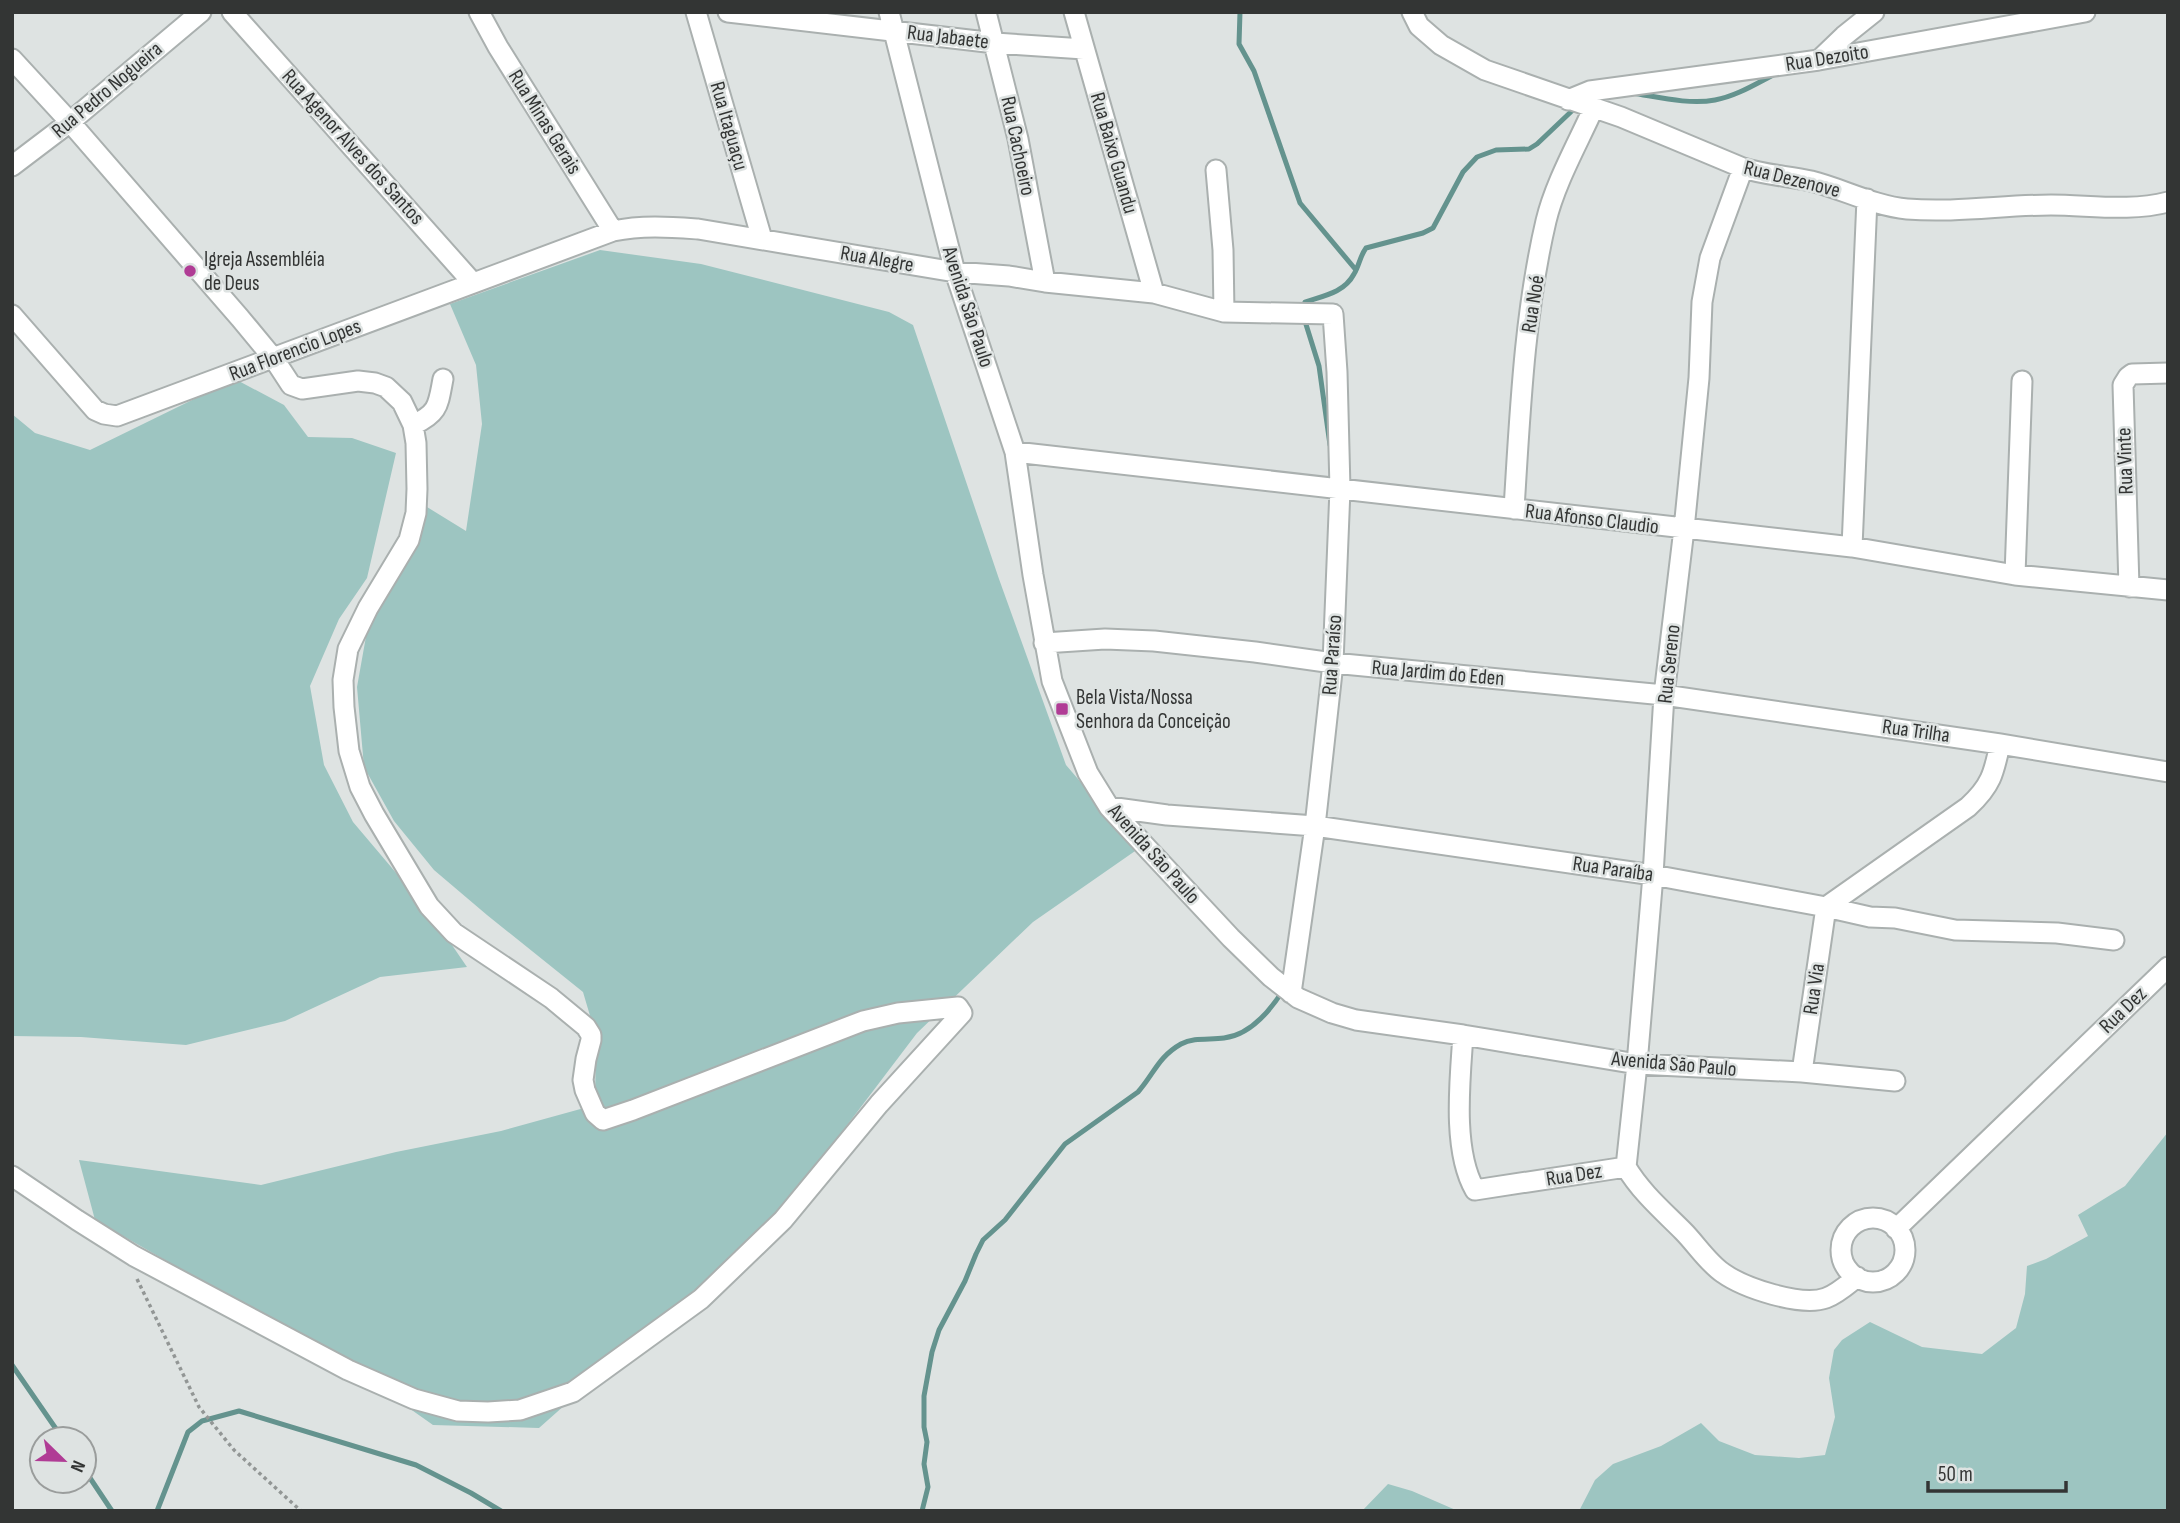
<svg xmlns="http://www.w3.org/2000/svg" width="2180" height="1523" viewBox="0 0 2180 1523" font-family="'Sofia Sans Condensed',sans-serif">
<style>
.green{fill:#9dc5c1}
.lines{fill:none;stroke-linecap:round;stroke-linejoin:round}
.stream{stroke:#64938e;stroke-width:5}
.minor-casing{stroke:#aab0af;stroke-width:23}
.path{stroke:#929695;stroke-width:3.5;stroke-dasharray:3.5 3.5;stroke-linecap:butt}
.minor{stroke:#fff;stroke-width:19}
.poi-dot{fill:#b03c95;stroke:#dee3e2;stroke-width:2.5}
.labels{text-anchor:middle;dominant-baseline:central;stroke-width:5;stroke-linejoin:round;paint-order:stroke}
.street-label{font-size:21px;fill:#333534;stroke:#dee3e2}
.poi-label{font-size:21px;fill:#333534;stroke:#dee3e2;text-anchor:start}
</style>
<rect width="100%" height="100%" fill="#dee3e2"/>
<!-- green -->
<path class="green" d="M600,250L701,264L889,312L913,325L999,579L1066,765L1138,849L1033,922L917,1033L779,1215L539,1428L433,1425L345,1363L95,1220L79,1160L261,1185L396,1152L501,1131L595,1105L596,1036L583,992L487,915L434,870L394,821L364,767L357,687L370,614L390,562L427,507L466,531L482,424L476,365L450,304Z
M235,379L284,405L308,437L352,438L396,453L367,578L339,619L310,686L324,765L353,822L430,913L467,967L380,977L285,1021L186,1045L81,1037L12,1036V414L35,433L90,450Z
M2168,1132V1511H1579L1595,1480L1613,1464L1661,1446L1701,1423L1719,1441L1755,1455L1799,1458L1825,1455L1835,1417L1829,1378L1834,1350L1842,1340L1870,1322L1922,1347L1982,1354L2016,1328L2025,1294L2027,1266L2046,1259L2088,1236L2078,1215L2125,1186Z
M1388,1484L1412,1491L1458,1511H1362Z"/>
<g class="lines">
<!-- stream -->
<path class="stream" d="M1240,12L1239,44L1254,71L1300,203L1356,270
M1632,93C1658,97 1689,105 1715,100C1737,96 1757,83 1777,73
M1303,308L1305,302C1323,296 1344,293 1354,274C1359,266 1360,256 1366,248L1423,233L1433,228L1463,172L1477,157L1496,150L1529,149L1537,144L1576,107
M1304,318L1319,366L1330,445
M12,1365L63,1439
M84,1469L112,1511
M157,1511L188,1432L202,1421L239,1411L416,1465L471,1493L501,1511
M922,1511L928,1487L924,1464L927,1442L924,1427V1396L932,1352L939,1330L965,1281L976,1254L983,1240L1005,1220L1065,1144L1138,1092C1154,1074 1158,1057 1181,1044C1194,1037 1210,1040 1224,1038C1249,1035 1269,1012 1282,992"/>
<!-- minor casing -->
<g class="minor-casing">
<path id="minor" d="M232,12L473,283
M479,12L498,47L613,231
M696,12L762,239
M728,12L995,43L1084,49
M889,12L955,272L1015,452L1033,575L1052,681L1088,773L1109,807L1147,848L1231,938L1271,977L1298,998L1332,1013L1356,1020L1463,1035L1637,1064L1802,1072L1895,1081
M986,12L1018,139L1045,282
M1074,12L1154,293
M1412,12L1419,26L1441,45L1485,70L1621,117L1743,168C1765,175 1788,176 1811,181C1843,189 1874,206 1907,209C1955,213 2004,205 2051,205C2089,205 2130,212 2168,202
M12,59L70,122L240,318L274,359L291,385L302,389L358,381L375,383L386,387L402,402L413,425L416,443L417,489L416,513L409,540L368,608L348,649L343,680L344,707L349,751L360,787L374,814L429,906L454,933L551,998L586,1027L591,1035V1040L586,1059L583,1080L585,1090L595,1113L603,1120L633,1110L863,1021L898,1013L958,1007L962,1013L879,1104L783,1220L701,1299L573,1392L520,1410L488,1412L458,1411L414,1399L348,1370L134,1256L77,1220L12,1176
M1819,60L1844,36L1874,12
M1568,100L1590,91L1819,60L2085,12
M12,166L70,122L201,12
M1216,170L1223,250L1224,312
M12,315L95,410L104,414L117,416L613,231C642,225 669,227 698,229L955,272L1009,276L1045,282L1154,293L1224,312L1333,314L1337,372L1340,489L1333,663L1315,826L1291,993
M413,425C439,413 438,405 443,379
M1015,452L1852,547L2015,575L2168,590
M1514,509C1520,414 1524,315 1546,221C1555,183 1578,143 1594,107
M1852,547L1867,199
M2015,575L2022,381
M2129,587L2123,385L2128,377L2132,374L2168,373
M1044,643L1105,639L1154,641L1255,652L1333,663L1664,695L2000,744L2168,772
M1109,807L1167,815L1315,826L1653,875L1826,907L1870,917L1895,918L1955,930L2057,933L2114,940
M1463,1035C1460,1080 1452,1150 1475,1190L1626,1167
M1802,1072L1826,907L1968,807C1991,786 1994,773 2000,744
M1626,1167L1637,1064L1653,875L1664,695L1684,529L1699,378L1702,302L1710,258L1743,168
M1626,1167C1641,1192 1662,1210 1683,1231C1696,1244 1708,1263 1723,1273C1744,1288 1801,1307 1826,1298C1837,1294 1847,1285 1857,1277
M1841 1250a32 32 0 1 1 64 0a32 32 0 1 1-64 0Z
M1896,1229L2168,967"/>
</g>
<!-- path -->
<path class="path" d="M137,1279L199,1407L234,1450L301,1511"/>
<!-- minor -->
<use href="#minor" class="minor"/>
</g>
<!-- markers -->
<g class="poi-dot">
<circle cx="190" cy="271" r="7"/>
<rect x="1055" y="702" width="14" height="14" rx="3.5"/>
</g>
<g class="labels">
<!-- street labels -->
<g class="street-label">
<text transform="translate(948 37) rotate(7)">Rua Jabaete</text>
<text transform="translate(1827 58) rotate(-9)">Rua Dezoito</text>
<text transform="translate(107 90) rotate(-40)">Rua Pedro Nogueira</text>
<text transform="translate(545 122) rotate(58)">Rua Minas Gerais</text>
<text transform="translate(729 126) rotate(74)">Rua Itaguaçu</text>
<text transform="translate(1018 146) rotate(78)">Rua Cachoeiro</text>
<text transform="translate(353 147) rotate(48)">Rua Agenor Alves dos Santos</text>
<text transform="translate(1114 153) rotate(74)">Rua Baixo Guandu</text>
<text transform="translate(1792 179) rotate(14)">Rua Dezenove</text>
<text transform="translate(877 259) rotate(10)">Rua Alegre</text>
<text transform="translate(1533 304) rotate(-81)">Rua Noé</text>
<text transform="translate(968 307) rotate(72)">Avenida São Paulo</text>
<text transform="translate(295 350) rotate(-21)">Rua Florencio Lopes</text>
<text transform="translate(2125 461) rotate(-92)">Rua Vinte</text>
<text transform="translate(1592 519) rotate(7)">Rua Afonso Claudio</text>
<text transform="translate(1332 655) rotate(-86)">Rua Paraíso</text>
<text transform="translate(1669 664) rotate(-84)">Rua Sereno</text>
<text transform="translate(1438 673) rotate(5)">Rua Jardim do Eden</text>
<text transform="translate(1916 731) rotate(8)">Rua Trilha</text>
<text transform="translate(1154 854) rotate(48)">Avenida São Paulo</text>
<text transform="translate(1613 869) rotate(8)">Rua Paraíba</text>
<text transform="translate(1814 989) rotate(-82)">Rua Via</text>
<text transform="translate(2123 1010) rotate(-44)">Rua Dez</text>
<text transform="translate(1674 1064) rotate(5)">Avenida São Paulo</text>
<text transform="translate(1574 1175) rotate(-9)">Rua Dez</text>
</g>
<!-- poi labels -->
<g class="poi-label">
<text x="204" y="259">Igreja Assembléia<tspan x="204" dy="24">de Deus</tspan></text>
<text x="1076" y="697">Bela Vista/Nossa<tspan x="1076" dy="24">Senhora da Conceição</tspan></text>
</g>
</g>
<!-- border -->
<rect width="2180" height="1523" fill="none" stroke="#333534" stroke-width="28"/>
<!-- north arrow -->
<g transform="translate(63 1460) rotate(113)"><circle r="33" fill="#dee3e2" stroke="#9a9d9c" stroke-width="2"/>
<path d="M0-5L12 26L0 18L-12 26Z" fill="#b03c95"/>
<text y="-10" font-size="19" font-weight="bold" text-anchor="middle" fill="#333534">N</text>
</g>
<!-- scale -->
<path d="M1928 1481v10h138v-10" fill="none" stroke="#333534" stroke-width="3.5"/>
<text x="1938" y="1481" font-size="21" fill="#333534" stroke="#dee3e2" stroke-width="5" paint-order="stroke">50 m</text>
</svg>
